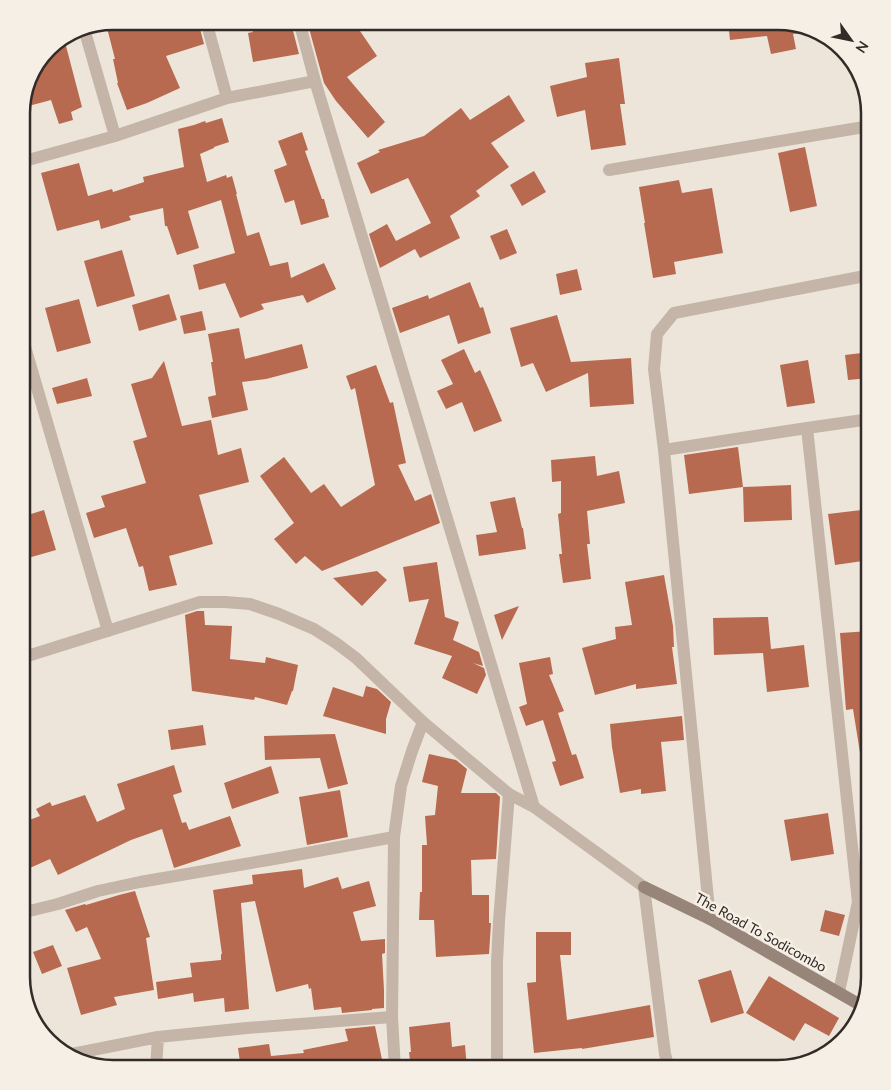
<svg xmlns="http://www.w3.org/2000/svg" width="891" height="1090" viewBox="0 0 891 1090" font-family="Lato,sans-serif">
<style>
.building{fill:#b76a4f}
.lines{fill:none;stroke-linecap:round;stroke-linejoin:round}
.minor{stroke:#c4b5a8;stroke-width:12}
.tertiary{stroke:#c4b5a8;stroke-width:12}
.secondary{stroke:#98857a;stroke-width:12}
.labels{text-anchor:middle;dominant-baseline:central;stroke-width:5;stroke-linejoin:round;paint-order:stroke}
.street-label{font-size:14px;fill:#322b27;stroke:#f6efe6}
.rim{fill:none;stroke:#322b27;stroke-width:2.5}
</style>
<rect width="100%" height="100%" fill="#eee5da"/>
<!-- building -->
<path class="building" d="M113,21H198L204,44L166,56L180,88L147,103L127,110L117,83H118L113,59H115L106,24Z
M249,21H277L278,26L291,23L299,54L253,62L248,33L253,32Z
M307,21H377L360,31L377,56L347,77L385,122L368,138L336,101L324,83Z
M728,21H784L809,29V32L793,34L796,49L771,54L767,36L730,40Z
M60,41L62,47L66,46L82,107L71,112L73,120L59,124L51,100L21,108V107L31,72L52,44Z
M619,58L625,104H620L626,145L591,150L585,110L557,117L550,86L587,77L585,63Z
M509,95L525,121L491,143L509,167L476,191L480,196L450,216L460,238L420,258L415,249L380,268L369,234L387,224L396,241L431,223L408,178L371,194L357,163L380,152L378,150L424,136L461,108L470,120Z
M222,118L229,142L214,147V148L200,154L207,182L226,175L227,178L232,176L237,194H236L247,236L259,232L270,266L288,262L291,278L324,263L336,289L307,303L303,295L261,304L264,309L240,318L225,283L199,290L193,265L235,253L221,200L188,211L199,248L177,255L167,226H165L163,208L129,216L131,220L101,229L99,220L57,231L41,173L79,163L88,196L112,189L113,192L144,182L143,177L184,167L178,129L194,125L205,121L206,123Z
M302,132L308,150L305,151L322,199H324L329,217L301,225L294,200L285,203L274,170L287,165L278,141Z
M805,147L817,206L790,212L778,153Z
M534,171L546,192L522,206L510,185Z
M679,180L682,193L712,188L723,253L674,262L676,274L653,278L644,223H645L639,187Z
M507,229L517,253L500,260L490,236Z
M122,250L135,296L97,307L84,261Z
M577,269L582,290L560,295L556,274Z
M470,282L480,308L483,307L491,333L458,344L449,315L400,333L392,308L428,295L429,299Z
M169,294L177,320L139,331L132,305Z
M79,299L91,343L57,352L45,308Z
M202,311L206,330L184,334L180,316Z
M557,315L571,362L631,358L634,404L590,407L588,373L546,392L533,363L521,367L510,328Z
M239,328L245,359L302,344L308,368L266,379L242,382L248,410L212,418L208,397L216,395L211,362H213L208,334Z
M464,349L475,373L480,370L489,390L502,421L474,432L462,402L446,409L437,391L453,384L441,360Z
M870,352V378L848,380L845,355Z
M808,360L815,403L787,407L780,365Z
M164,361L182,426L211,420L218,455L241,448L249,482L199,495L213,544L169,556L177,585L149,591L143,566L139,567L126,528L94,538L86,513L105,507L101,496L146,483L133,441L147,437L131,384L152,378Z
M376,365L390,403L393,402L406,463L398,465L415,501L431,494L440,523L322,571L305,556L296,564L274,539L294,523L260,476L284,457L311,493L324,484L341,507L375,485L355,388L351,390L346,376Z
M87,378L92,396L57,404L52,388Z
M738,447L743,487L689,494L684,455Z
M595,456L597,476L619,471L625,503L587,511L590,544H587L591,579L563,583L559,554H562L558,514L561,513V481L552,482L551,460Z
M791,485L792,520L744,522L743,487Z
M515,497L522,528H523L526,549L479,556L476,535L497,532L490,502Z
M870,509V560L835,565L828,514Z
M44,510L56,550L21,560V517Z
M437,562L445,617L459,622L453,640L479,652L483,666L473,663L484,668L486,675L477,694L442,678L452,656L414,644L429,599L409,602L403,567Z
M377,571L387,580L362,606L333,578Z
M664,575L673,626L674,647H672L677,684L636,689V684L595,695L582,648L616,639L615,627L632,625L625,582Z
M519,606L502,640L494,615Z
M197,611H204L205,625L232,626L230,659L265,663L266,657L298,665L293,691H292L287,705L255,697L254,700L192,691L185,615Z
M768,617L771,649L804,645L809,687L767,692L763,653L714,655L713,618Z
M870,631V758L861,759L853,709L846,710L840,633Z
M550,657L553,674L549,675L564,711L558,713L572,755L576,754L584,778L560,786L552,762L556,761L543,720L526,726L519,707L527,704L519,663Z
M366,686L377,689L391,702L386,719V734L323,716L333,687L363,697Z
M682,716L684,740L661,742L666,791L641,794V789L620,793L612,747L610,724Z
M203,725L206,745L171,750L168,730Z
M335,734L348,784L328,789L320,758L265,760L264,736Z
M429,754L456,760L467,769L461,793H496L500,797L496,859L471,860L472,895H489V923H491L489,954L436,957L434,920H419L420,892H422V845H427L425,816L435,815L438,786L422,782Z
M174,765L182,792L173,795L182,823L186,822L189,830L230,816L241,846L174,868L162,829L131,840L58,875L50,859L21,872V823L40,816L36,809L50,802L52,806L85,795L97,822L125,809L117,784Z
M271,766L279,793L232,809L224,783Z
M340,790L348,837L307,845L299,797Z
M828,813L834,854L791,861L784,820Z
M302,869L304,888L338,877L342,889L369,881L376,906L353,912L361,941L385,939V953L382,954L384,990V1008L372,1009V1010L342,1013L341,1007L314,1010L311,988L309,989L308,984L276,992L255,901L241,903L249,1009L225,1012L224,998L194,1002L193,993L158,999L156,982L192,977L190,963L221,960V954H222L213,890L253,884L252,875Z
M135,891L150,937L146,938L154,990L114,997L117,1005L81,1015L67,968L101,959L87,927L76,932L65,910L85,904L86,905L119,895Z
M825,910L845,915L839,936L820,931Z
M536,932H571V955H560L567,1020L650,1005L654,1037L582,1049V1048L534,1053L527,983L536,982Z
M53,945L62,966L42,974L33,952Z
M731,970L744,1013L711,1023L698,980Z
M769,976L839,1018L829,1036L805,1023L794,1041L746,1013Z
M450,1022L452,1047L465,1045L467,1069H411L409,1052H411L409,1027Z
M375,1026L384,1069H241L238,1048L269,1044L271,1056L304,1053L303,1050L348,1041L345,1029Z"/>
<g class="lines">
<!-- minor -->
<path class="minor" d="M206,21L227,98
M299,21L315,81
M85,32L115,136
M21,162L115,136L227,98L315,81L534,807
M609,170L870,126
M21,333L108,631
M807,428L858,902L839,992
M664,450L807,428L870,419
M644,887L665,1054L669,1069
M21,913L58,904L98,891L140,882L274,859L394,837
M710,919L664,450L654,369L657,334L674,313L870,275
M67,1055L158,1037L247,1028L392,1017
M156,1069L158,1037
M395,1069L392,1017L394,837L401,786L412,751L423,722
M497,1069V962L499,921L509,794"/>
<!-- tertiary -->
<path class="tertiary" d="M21,658L200,602H225L250,604L279,614L314,629L336,643L356,658L423,722L509,794L534,807L644,887"/>
<!-- secondary -->
<path class="secondary" d="M644,887L710,919L862,1006"/>
</g>
<g class="labels">
<!-- street labels -->
<g class="street-label">
<text transform="translate(761 932) rotate(29)">The Road To Sodicombo</text>
</g>
</g>
<!-- crop -->
<path d="M0 0H891V1090H0ZM113 30H778A83 83 0 0 1 861 113V977A83 83 0 0 1 778 1060H113A83 83 0 0 1 30 977V113A83 83 0 0 1 113 30Z" fill="#f6efe6" fill-rule="evenodd"/>
<path class="rim" d="M113 30H778A83 83 0 0 1 861 113V977A83 83 0 0 1 778 1060H113A83 83 0 0 1 30 977V113A83 83 0 0 1 113 30Z"/>
<!-- north arrow -->
<g transform="translate(851 40) rotate(123)" stroke="#f6efe6" stroke-width="4" paint-order="stroke">
<path d="M0-4L9 19L0 12L-9 19Z" fill="#322b27"/>
<text y="-8" font-size="14" font-weight="bold" text-anchor="middle" fill="#322b27">N</text>
</g>
</svg>
